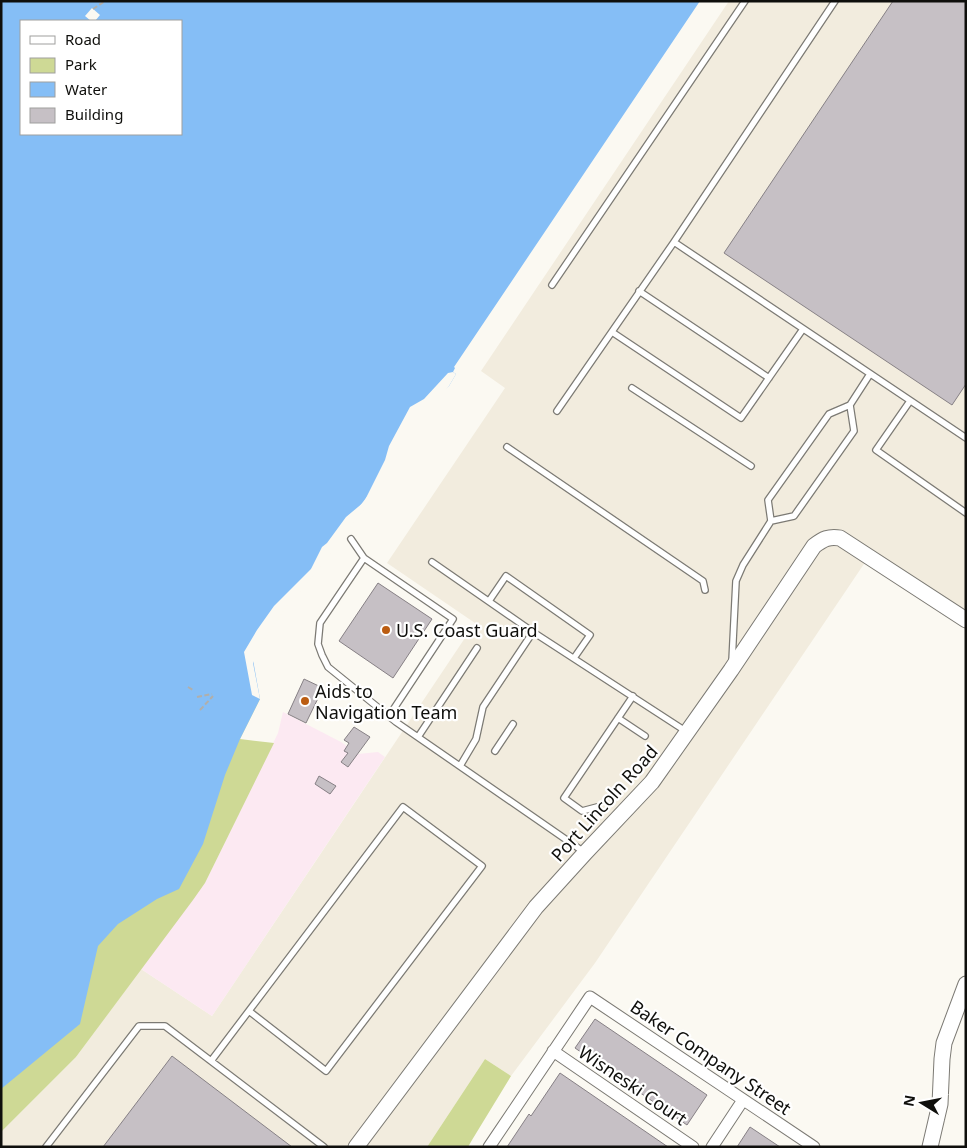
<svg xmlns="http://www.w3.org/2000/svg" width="967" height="1148" viewBox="0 0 967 1148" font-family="'Noto Sans',sans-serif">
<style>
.built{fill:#f2ecde}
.industrial{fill:#fce9f2}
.green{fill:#ced995}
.water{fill:#85bef6;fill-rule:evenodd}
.pier{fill:#fbf9f2}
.building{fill:#c6c0c5;stroke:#868085}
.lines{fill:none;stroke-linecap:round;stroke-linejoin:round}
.service-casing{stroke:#7c7a74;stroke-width:8}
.minor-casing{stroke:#7c7a74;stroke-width:13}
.tertiary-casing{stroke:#7c7a74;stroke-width:17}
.path{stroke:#b1afaa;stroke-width:2;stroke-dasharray:5 2.5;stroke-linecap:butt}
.service{stroke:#fff;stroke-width:5.5}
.minor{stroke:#fff;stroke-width:11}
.tertiary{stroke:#fff;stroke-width:15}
.poi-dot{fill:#bb5d12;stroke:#fff;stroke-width:2}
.labels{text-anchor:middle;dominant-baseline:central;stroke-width:4.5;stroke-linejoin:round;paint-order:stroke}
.poi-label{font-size:18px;fill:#0f0f0c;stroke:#fff;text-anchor:start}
.street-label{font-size:18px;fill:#0f0f0c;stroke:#fff}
</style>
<rect width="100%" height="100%" fill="#fbf9f2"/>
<!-- built -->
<path class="built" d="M729,1H966V621L870,555L595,963L511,1076L485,1059L427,1147H1V1132L76,1057L141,969L212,1016L475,623L387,563L505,388L481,371Z"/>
<!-- industrial -->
<path class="industrial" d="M283,712L341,742L358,754L378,752L385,757L212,1016L141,969L205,883L278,733Z"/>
<!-- green -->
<path class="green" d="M244,652L260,699L240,739L274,743L205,883L193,900L76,1057L1,1132V1050Z
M485,1059L511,1076L472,1140L468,1147H427Z"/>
<!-- water -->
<path class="water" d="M1,1H700L454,367L455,368L453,372L456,374L449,386L419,410L386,472L286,602L252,654L260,699L240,739L225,775L203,844L179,889L157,899L118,924L98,946L80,1024L1,1089ZM21,21H181V134H21Z"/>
<!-- pier -->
<path class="pier" d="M92,8L100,15L95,21H91L85,16Z
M453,372L456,374L449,386L439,397L421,411L388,474L375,495L299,594L288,604L254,655L255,659L253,663L260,699L252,695L244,652L257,630L274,606L311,569L322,547L327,543L346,517L364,502L385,460L389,446L410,407L424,399L448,373Z"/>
<!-- building -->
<path class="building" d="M893,1H966V384L952,405L724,253Z
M378,583L432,619L393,678L339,641Z
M304,679L323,688L306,723L288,714Z
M354,727L370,737L348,767L341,762L348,753L344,751L349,743L344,740Z
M319,776L336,786L330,794L315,784Z
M595,1019L707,1095L687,1125L575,1048Z
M172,1056L292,1147H103Z
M560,1073L668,1147H507L529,1114L531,1116Z
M750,1127L780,1147H737Z"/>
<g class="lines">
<!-- service casing -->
<g class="service-casing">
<path id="service" d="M835,1L674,242L966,438
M552,285L745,1
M639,291L769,378
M612,332L741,418L803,329
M632,388L751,466
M910,401L876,450L966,513
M557,411L674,242
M507,447L703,581L705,590
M771,521L794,516L854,431L850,405
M351,539L364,558L453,619L389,716
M364,558L320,623L318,644L322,655L328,667L396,722L584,852
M432,562L533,632
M489,601L506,576L590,635L574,658
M732,661L736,581L743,565L771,521L768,500L829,414L850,405L870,374
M618,718L645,736
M418,737L477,648
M495,751L513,724
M460,766L476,739L483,707L533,632L687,732
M597,807L582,811L564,798L633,696
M211,1061L403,807L482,866L326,1071L249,1011
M46,1147L139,1026H165L324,1147"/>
</g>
<!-- minor casing -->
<g class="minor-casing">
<path id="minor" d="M553,1051L693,1147
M489,1147L590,997L814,1147
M712,1147L743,1100"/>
</g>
<!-- tertiary casing -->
<g class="tertiary-casing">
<path id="tertiary" d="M356,1147L536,907L585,853L652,782L731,670L814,546C823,539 829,536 840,538L966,620
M930,1147L940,1104L942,1059L944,1043L966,984"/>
</g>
<!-- path -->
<path class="path" d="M93,9L105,1
M188,687L193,690
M197,697L212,694
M200,710L213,696"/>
<!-- service -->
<use href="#service" class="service"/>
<!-- minor -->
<use href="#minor" class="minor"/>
<!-- tertiary -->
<use href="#tertiary" class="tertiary"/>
</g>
<!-- markers -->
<g class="poi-dot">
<circle cx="386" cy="630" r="5"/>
<circle cx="305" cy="701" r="5"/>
</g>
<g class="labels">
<!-- poi labels -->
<g class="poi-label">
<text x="396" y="630">U.S. Coast Guard</text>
<text x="315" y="691">Aids to<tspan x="315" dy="21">Navigation Team</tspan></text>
</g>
<!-- street labels -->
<g class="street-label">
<text transform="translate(604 803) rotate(-48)">Port Lincoln Road</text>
<text transform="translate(711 1057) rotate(34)">Baker Company Street</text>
<text transform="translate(633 1085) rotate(34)">Wisneski Court</text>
</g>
</g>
<!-- border -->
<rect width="967" height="1148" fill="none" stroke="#0f0f0c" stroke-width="5"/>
<!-- legend -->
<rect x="20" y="20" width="162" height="115" fill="#ffffff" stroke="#9f9f9e"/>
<rect x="30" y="36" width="25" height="8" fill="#ffffff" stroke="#9f9f9e"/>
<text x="65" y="45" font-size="15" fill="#0f0f0c">Road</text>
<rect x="30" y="58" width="25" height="15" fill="#ced995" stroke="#9f9f9e"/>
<text x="65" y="70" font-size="15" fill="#0f0f0c">Park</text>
<rect x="30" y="82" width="25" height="15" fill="#85bef6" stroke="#9f9f9e"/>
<text x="65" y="95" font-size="15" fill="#0f0f0c">Water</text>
<rect x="30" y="108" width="25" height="15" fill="#c6c0c5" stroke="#9f9f9e"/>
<text x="65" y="120" font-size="15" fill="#0f0f0c">Building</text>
<!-- north arrow -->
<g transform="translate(922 1103) rotate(280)" stroke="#ffffff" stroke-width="4" paint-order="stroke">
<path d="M0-4L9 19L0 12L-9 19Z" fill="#0f0f0c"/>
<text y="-8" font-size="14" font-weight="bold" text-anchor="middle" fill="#0f0f0c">N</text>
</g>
</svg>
